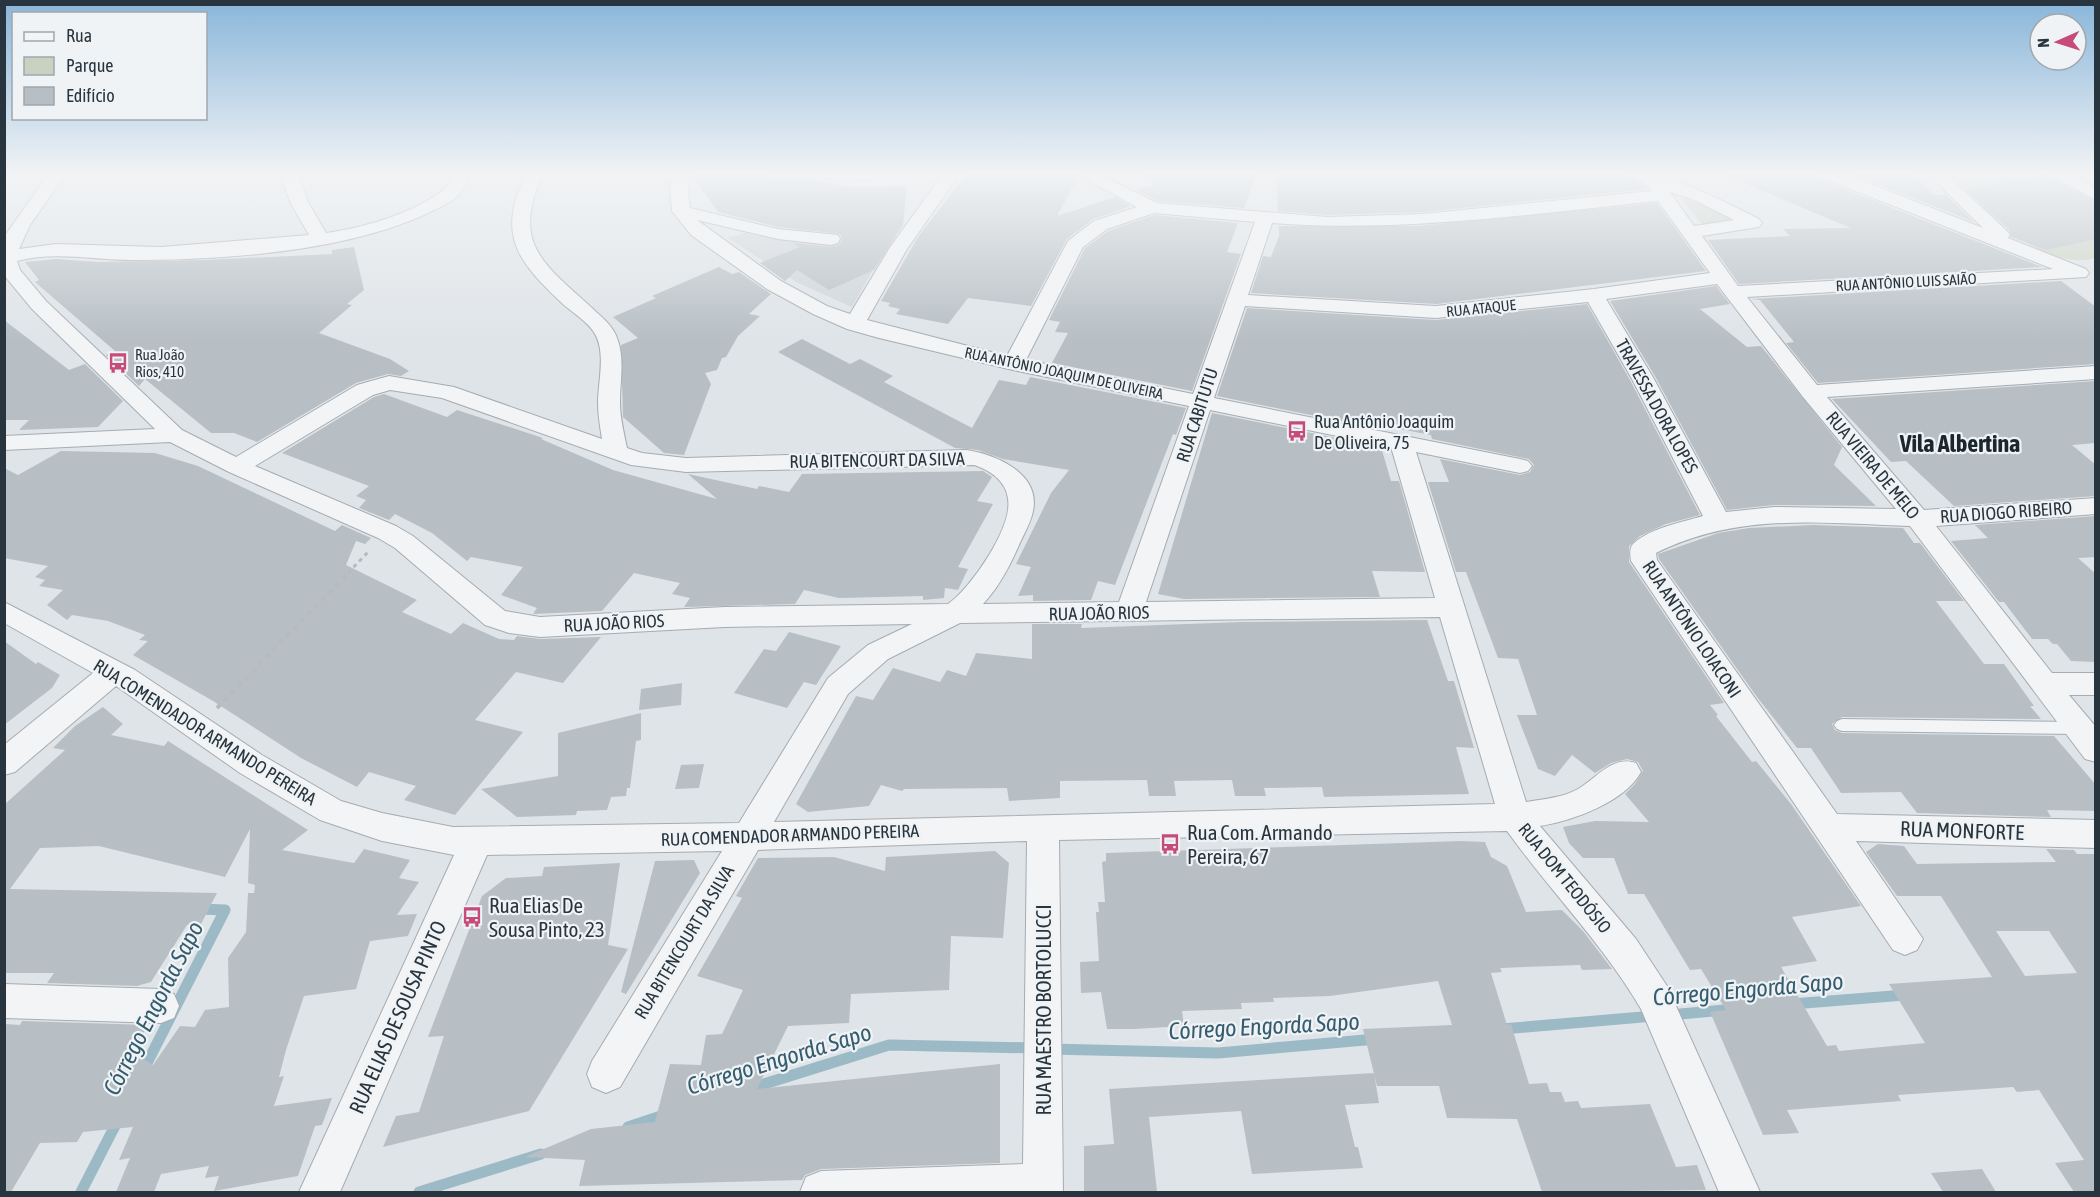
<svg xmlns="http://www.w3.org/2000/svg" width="2100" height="1197" viewBox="0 0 2100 1197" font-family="'Asap Condensed',sans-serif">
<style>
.built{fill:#ced4d9}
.green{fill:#c9d1c1}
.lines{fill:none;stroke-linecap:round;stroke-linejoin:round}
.stream{stroke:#9cbac6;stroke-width:11}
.building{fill:#b7bfc4;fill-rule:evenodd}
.lane-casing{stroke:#a5acb2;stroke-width:2}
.street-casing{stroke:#a5acb2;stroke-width:2}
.path-far2{stroke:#b6bbbf;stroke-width:2;stroke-dasharray:3 3;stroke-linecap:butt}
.path-far1{stroke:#b6bbbf;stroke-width:3;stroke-dasharray:4 4;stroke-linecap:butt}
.path{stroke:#b6bbbf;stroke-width:4;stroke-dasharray:5 5;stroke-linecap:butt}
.lane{fill:#f2f4f6;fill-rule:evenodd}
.street{fill:#f2f4f6;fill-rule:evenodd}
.labels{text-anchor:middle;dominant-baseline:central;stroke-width:4.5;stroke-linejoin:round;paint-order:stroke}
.far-street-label{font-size:15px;fill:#29353e;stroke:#eff3f5}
.far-poi-label{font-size:15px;fill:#29353e;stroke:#eff3f5;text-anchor:start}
.street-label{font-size:18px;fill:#29353e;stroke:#eff3f5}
.poi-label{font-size:18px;fill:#29353e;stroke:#eff3f5;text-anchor:start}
.near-street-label{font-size:21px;fill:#29353e;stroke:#eff3f5}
.near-poi-label{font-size:21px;fill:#29353e;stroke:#eff3f5;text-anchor:start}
.district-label{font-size:24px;font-weight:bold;fill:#1b262f;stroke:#eff3f5}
.near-water-label{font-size:24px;font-style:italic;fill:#365c6f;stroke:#eff3f5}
</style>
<rect width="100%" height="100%" fill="#dfe4e8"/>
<!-- built -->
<path class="built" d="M744,233L799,243L892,236L852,307L796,282L728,238Z"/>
<!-- green -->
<path class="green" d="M1947,172H2040L2095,203V258C2039,273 1985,207 1947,172Z
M1684,198L1734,219L1702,224L1681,199Z"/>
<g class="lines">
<!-- stream -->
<path class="stream" d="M1792,1004L1905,995
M1670,1015L1735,1009
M1502,1029L1654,1016
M1050,1049L1218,1053L1376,1039
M143,1071L225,910L200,909
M748,1089L889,1045L1035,1048
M628,1127L664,1115
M81,1192L118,1120
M419,1192L541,1154"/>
</g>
<!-- building -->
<path class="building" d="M694,172H778L767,179L804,178L849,187L907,186L903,225L874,270L829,290L797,270L785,281L760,263L800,247L792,243L831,247L839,245L842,240L840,234L778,227L718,212L693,177Z
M968,172H1071L1078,177L1057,216L1115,197L1131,206L1093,219L1067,239L1031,306L968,298L948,324L896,314L900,309L888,306L890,303L881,301L918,237Z
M1133,172H1257L1244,208L1158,201L1136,190L1154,185Z
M1276,172H1618L1642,184L1646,189L1423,212L1327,215L1278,211Z
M1717,172H1814L1817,178L2042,267L1739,284L1708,240L1790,236L1783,229L1851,228Z
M1847,172H1911L1935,196L1945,194L1974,222Z
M2044,174L2096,202V239L2046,250L2011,237L2009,229L1966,190Z
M1657,203L1706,271L1436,304L1251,293L1263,256L1271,257L1279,236V226H1417Z
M1154,215L1238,223L1227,252L1241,254L1192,391L1052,363L1068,333L1055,332L1060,322L1049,320L1085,248L1108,231Z
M354,247L364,290L347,304L352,305L319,333L390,359L409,371L401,376L388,374L356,383L257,442L234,433H211L145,379L139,386L106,355L115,351L35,282L39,280L25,262L56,259L98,262L204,260L332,254V250Z
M719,267L732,274L739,272L771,294L749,314L760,316L738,336L726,357L722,358L717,370L705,373L711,384L684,455L664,453L623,417L621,345L638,338L613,317L656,298L652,296Z
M2061,281L2096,307V364L1818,383L1786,343L1794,342L1760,300L1751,299Z
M1716,286L1730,304L1700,309L1747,347L1761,346L1842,447L1834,465L1876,506L1774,505L1727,510L1656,378L1610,301Z
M1587,304L1630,380L1700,515L1666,524L1640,536L1629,546V562L1724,703L1710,705L1718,715L1716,716L1752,762L1756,761L1791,804L1861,906L1792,917L1817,961L1781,967L1827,1046L1836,1045L1839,1051L1925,1043L1889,984L1992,977L1941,896H1897L1866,852L1878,844L1904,846L1917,864L2056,862L2046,849L2074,850L2077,854H2096V1192H2074L2055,1163L2084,1160L2039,1090L2017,1092L2013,1087L1898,1095L1901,1101L1787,1110L1799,1133L1763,1135L1710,1012L1726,1010L1701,969L1690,970L1644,894H1628L1614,858H1583L1569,843L1563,827L1595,821L1649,822L1625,794L1635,784L1643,771L1638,762L1627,759L1611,763L1595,773L1572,755L1555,776L1538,769L1517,715H1537L1518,659L1498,658L1466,572H1456L1428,482H1449L1440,459L1520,475L1530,472L1534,465L1529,459L1432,439L1431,435L1374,424L1375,428L1217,396L1247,308L1436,320ZM1996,931H2049L2077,973L2025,976Z
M4,320L69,370L85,364L123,401L98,427L19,430L29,420H4Z
M802,339L850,364L860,359L893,376L884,382L972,428L999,380L1026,385L1030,377L1186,408L1176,435L1173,434L1115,585L1098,581L1091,600L1033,601V595L1018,596L1031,567L1016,564L1051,493L1069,470L1003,459L978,450L955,448L778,352Z
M2096,381V443L2072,445L2096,465V496L1954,506L1906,461L1891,462L1832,399Z
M384,394L447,417L457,410L543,438L541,439L613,470L717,499L688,474L757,489L759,486L789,492L802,474L983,471L992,477L977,501L993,504L958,567L968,569L958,590L945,588L944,598L923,600V596L839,598L804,590L795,604L684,607L690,598L672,594L680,583L634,573L602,611L533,614L537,608L501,595L523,567L471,557L467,561L432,533L395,514L389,520L359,508L366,500L356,496L369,486L282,453L374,397Z
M1212,413L1381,447L1391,481H1399L1425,572L1372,571L1380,597L1184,599L1158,594Z
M61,451L155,453L198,466L335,531L342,525L371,538L365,544L356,541L346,565L417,600L402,612L451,634L463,623L499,639L514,640L517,636L540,639L601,637L563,683L516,672L475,720L523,732L455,815L404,800L416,786L369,772L357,787L301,758L213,701L133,655L148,641L139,640L145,635L108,621L72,615L67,620L47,605L63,590L39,586L45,580L35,577L48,566L4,558V468L18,475Z
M2096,516V557L2078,558L2096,574V662L2071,661L2057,644H2053L2048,639H2032L2004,602H1999L1951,541L1988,538L1975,525Z
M1813,525L1903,528L1914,543H1920L1964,601H1936L1984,664H2004L2034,706H2030L2041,719L1842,717L1832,724L1835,730L1842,733L2054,736L2096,785V811L2047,810L2051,817L1917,813L1901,792L1841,793L1811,748H1797L1757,697L1659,559L1658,554L1718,533L1749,528Z
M1427,620L1448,681H1454L1474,748L1456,747L1469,794L1324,797L1322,787L1264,788L1266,796H1235L1232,780L1174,781L1176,796H1149L1147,780L1060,781V798L1009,801L1007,788L904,789L902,791L881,785L869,806L808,812L796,804L856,696L873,700L893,668L940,682L947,670L966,676L976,653L1032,659V624H1082L1081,628L1241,622Z
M789,632L841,646L816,685L804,682L787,708L734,693L764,649L776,651Z
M4,641L36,664L38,662L60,675L52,688L4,725Z
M682,683L681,705L639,710L641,689Z
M103,707L123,724L111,735L164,746L168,741L308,830L282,850L354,863L364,849L410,860L399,878L419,882L397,915L417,914L408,936L370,941L356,989L304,996L286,1050L279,1077L284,1076L274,1106L332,1098L322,1125L315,1126L298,1176L214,1191L219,1176L205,1178L209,1166L161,1174L154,1192H116L130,1158L119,1160L133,1127L83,1132L77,1142L40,1143L11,1192H4V1024L20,1025L22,1021L148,1025L133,1053L153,1065L180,1026L195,1027L205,1010L229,1007L228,958L246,932L248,893H254L255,885L248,883L250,829L225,877L99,846L40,848L10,889L217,893L200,926L187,925L151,982L137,986L47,983L54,973H4V805L65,750L53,748L75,726Z
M641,713V740L636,741L630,788H627L626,796L611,797L607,810L577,811L576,815L517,817L481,789L558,776V733Z
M704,764L699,788L675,789L681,765Z
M1461,841L1485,842L1491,857L1507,866L1526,912L1562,910L1583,931L1612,969L1582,970L1580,965L1500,968L1502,972L1491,973L1507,1025L1511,1024L1529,1084L1547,1083L1550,1092H1561L1565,1102L1578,1101L1581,1108L1650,1104L1676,1167L1697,1165L1706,1190L1542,1192L1517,1119L1447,1118L1439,1086H1377L1363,1029L1452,1025L1438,981L1330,996L1273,998L1274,1002L1241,1003L1242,1009L1182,1011L1184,1026L1134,1029H1107L1101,992L1081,993L1080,962L1099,961L1096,912H1099L1098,902H1105L1102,862L1106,861V853Z
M995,851L1009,863L1003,938L951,936L949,990L851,994L849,1023L788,1026L757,1089L1000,1064V1163L821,1169L805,1175L802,1180L579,1186L585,1160L525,1157L591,1129L655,1122L670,1064L701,1065L706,1035L722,1034L743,990L697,976L742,898L736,896L758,858L834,857L885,871L886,857Z
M694,860L700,873L626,994L621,992L655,861Z
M620,863L608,945L628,949L529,1111L383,1147L396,1116L419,1112L444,1036L428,1037L482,896L506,878L542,876L544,867Z
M1374,1073L1379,1103L1345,1105L1355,1147H1358L1363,1168L1252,1174L1241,1111L1149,1117L1157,1192H1084V1146L1114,1144L1109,1089Z
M1982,1169L1996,1192H1943L1931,1173Z"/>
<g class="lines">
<!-- lane casing -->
<g class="lane-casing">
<path id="lane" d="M1842,719L2079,722L2084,724L2087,728L2084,732L2079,734L1842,731L1837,729L1834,725L1837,721Z"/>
</g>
<!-- street casing -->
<g class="street-casing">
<path id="street" d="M50,172H67L30,225L19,249L56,244L161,247L309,235L290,202L280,172H297L308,202L326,233C364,228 423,211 450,184L453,172H469C468,196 445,205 426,214C343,252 222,260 131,260C93,260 55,251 17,261L20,270L46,301L182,430L236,457L357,385L389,376L454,387L602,439C600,427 598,415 598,403C598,382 606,353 595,334C589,323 575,314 565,306C518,262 495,236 527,172H544C511,242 541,262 591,307C600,316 613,325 617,338C625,358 620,381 620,402C620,418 624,433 627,448L642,453L686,458L966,450C995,454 1041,473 1033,511C1031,522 1024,534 1019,545C1010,566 999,587 983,604L1119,602L1189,406L1013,370L879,338L847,329L813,314L767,289L691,235L672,211L670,189L675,172H692L688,189L690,208L778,229L838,235L840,239L838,243L831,245L778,239L697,220L781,281L827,306L850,314L889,249L944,172H961L907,249L867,320L1007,356L1068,241L1094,221L1137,207L1073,172H1095L1157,203L1327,217L1423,214L1651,191L1646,183L1620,172C1670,172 1715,197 1759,219L1762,223L1759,227L1702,236L1738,286L2053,269L1818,176L1816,172H1840L1983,228L1926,172H1944L2007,231L2010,235L2008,238L2086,269L2089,273L2086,277L1747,297L1817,385L2096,366V379L1827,397L1924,510L2096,498V514L1936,526L2052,673H2096V695H2069L2096,727V762L2085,759L1910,526C1822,523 1738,512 1656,553L1657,560L1837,814L2096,820V848L1856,841L1923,939L1917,950L1905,955L1893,950L1631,561C1630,555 1629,547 1634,543C1651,528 1682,522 1703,516L1632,379L1588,302L1436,318L1245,306L1214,398L1520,459L1528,461L1532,466L1528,471L1520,473L1416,452L1526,802C1543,799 1562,798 1578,789C1597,778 1612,755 1636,763L1641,772C1625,802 1572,821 1540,826L1636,939L1667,986L1760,1192H1719L1641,1009C1603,944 1550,891 1507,831L1059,840L1063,1192H800L806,1177L821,1171L1023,1164L1027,841L758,850L620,1087L606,1093L592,1087L587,1074L592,1061L722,851L487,855L340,1192H299L454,855L382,841L320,820L240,773L116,686L15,772L4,775V745L93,673L4,623V602L135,670L262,755L341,801L382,813L453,827L739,823L828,678L868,645L912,624L724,627L540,637L509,633L485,625L395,548L378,538L229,472L170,442L4,450V436L155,429L32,309L4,275V237ZM1670,192L1692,199L1734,220L1694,226ZM1658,201L1710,273L1594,289L1436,306L1248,295L1272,223C1401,233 1530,214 1658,201ZM1154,213L1255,222L1193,394L1026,360L1083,247L1107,229ZM1717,284L1803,397L1896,509L1774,507L1726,512L1654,379L1606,299ZM390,390L442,398L631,465L686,472L974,465C990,470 1006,481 1008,499C1013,527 971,588 948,604L724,607L540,617L505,611L413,536L396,526L255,466L373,395ZM1210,410L1391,447L1435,598L1146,602ZM1440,617L1495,804L774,822L848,694L888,659L960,623Z
M804,172H900C891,182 813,182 804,172Z
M2045,172H2066L2096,188V200Z
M4,984L161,989L174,994L179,1006L174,1018L161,1023L4,1018Z"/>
</g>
<!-- path-far2 -->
<path class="path-far2" d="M1451,172L1461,197
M1556,225L1613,272"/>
<!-- path-far1 -->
<path class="path-far1" d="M348,573L370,550"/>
<!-- path -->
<path class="path" d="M217,708L350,571"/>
<!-- lane -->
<use href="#lane" class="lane"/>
<!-- street -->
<use href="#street" class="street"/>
</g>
<!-- sky -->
<linearGradient id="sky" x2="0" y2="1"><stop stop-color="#89b6da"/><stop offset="0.51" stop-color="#f1f3f5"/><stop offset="1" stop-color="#f1f3f5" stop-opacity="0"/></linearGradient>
<rect width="2100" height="340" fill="url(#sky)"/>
<!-- icons -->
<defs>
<g id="bus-bare" transform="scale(1.62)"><path d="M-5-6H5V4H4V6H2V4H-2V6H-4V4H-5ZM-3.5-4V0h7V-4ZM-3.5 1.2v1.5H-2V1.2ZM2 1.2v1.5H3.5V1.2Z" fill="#c64b79" stroke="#eff3f5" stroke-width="2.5" paint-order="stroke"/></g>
</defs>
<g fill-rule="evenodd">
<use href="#bus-bare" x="118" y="363"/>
<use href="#bus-bare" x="1297" y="431"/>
<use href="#bus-bare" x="1170" y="844"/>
<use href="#bus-bare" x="472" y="917"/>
</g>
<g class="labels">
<!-- far-street labels -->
<g class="far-street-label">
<text transform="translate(1906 282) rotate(-3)">RUA ANTÔNIO LUIS SAIÃO</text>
<text transform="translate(1481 308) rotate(-6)">RUA ATAQUE</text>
<text transform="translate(1064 373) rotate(12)">RUA ANTÔNIO JOAQUIM DE OLIVEIRA</text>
</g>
<!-- far-poi labels -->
<g class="far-poi-label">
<text x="135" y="354">Rua João<tspan x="135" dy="17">Rios, 410</tspan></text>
</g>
<!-- street labels -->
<g class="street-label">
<text transform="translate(1657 406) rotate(61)">TRAVESSA DORA LOPES</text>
<text transform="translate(1197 415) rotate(-72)">RUA CABITUTU</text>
<text transform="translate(877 460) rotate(-1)">RUA BITENCOURT DA SILVA</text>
<text transform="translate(1873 465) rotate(50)">RUA VIEIRA DE MELO</text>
<text transform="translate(2006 512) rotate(-4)">RUA DIOGO RIBEIRO</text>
<text transform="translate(1099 613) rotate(-1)">RUA JOÃO RIOS</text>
<text transform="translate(614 623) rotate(-3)">RUA JOÃO RIOS</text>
<text transform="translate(1692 629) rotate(56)">RUA ANTÔNIO LOIACONI</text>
<text transform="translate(205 732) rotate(32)">RUA COMENDADOR ARMANDO PEREIRA</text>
<text transform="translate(790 835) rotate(-2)">RUA COMENDADOR ARMANDO PEREIRA</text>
<text transform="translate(1565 878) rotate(51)">RUA DOM TEODÓSIO</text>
<text transform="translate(684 942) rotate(-59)">RUA BITENCOURT DA SILVA</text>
</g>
<!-- poi labels -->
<g class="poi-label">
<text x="1314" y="421">Rua Antônio Joaquim<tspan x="1314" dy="21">De Oliveira, 75</tspan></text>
</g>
<!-- near-street labels -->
<g class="near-street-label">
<text transform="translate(1962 830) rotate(2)">RUA MONFORTE</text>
<text transform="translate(1043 1010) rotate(-90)">RUA MAESTRO BORTOLUCCI</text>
<text transform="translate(397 1017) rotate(-66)">RUA ELIAS DE SOUSA PINTO</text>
</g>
<!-- near-poi labels -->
<g class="near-poi-label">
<text x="1187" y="832">Rua Com. Armando<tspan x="1187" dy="24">Pereira, 67</tspan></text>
<text x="489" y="905">Rua Elias De<tspan x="489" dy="24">Sousa Pinto, 23</tspan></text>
</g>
<!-- district labels -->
<g class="district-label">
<text x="1960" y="443">Vila Albertina</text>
</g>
<!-- near-water labels -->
<g class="near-water-label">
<text transform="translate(1748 989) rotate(-5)">Córrego Engorda Sapo</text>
<text transform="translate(153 1008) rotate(-63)">Córrego Engorda Sapo</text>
<text transform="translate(1264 1026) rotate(-3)">Córrego Engorda Sapo</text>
<text transform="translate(779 1059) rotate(-17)">Córrego Engorda Sapo</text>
</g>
</g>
<!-- border -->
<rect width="2100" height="1197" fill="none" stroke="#29353e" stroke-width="12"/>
<!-- legend -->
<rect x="12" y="12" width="195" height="108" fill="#eff3f5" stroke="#a0a7ac" stroke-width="1.5"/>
<rect x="24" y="32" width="30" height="9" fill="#f2f4f6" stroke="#a0a7ac" stroke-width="1.5"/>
<text x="66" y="42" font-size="18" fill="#29353e">Rua</text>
<rect x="24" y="57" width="30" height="18" fill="#c9d1c1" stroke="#a0a7ac" stroke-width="1.5"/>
<text x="66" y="72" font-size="18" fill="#29353e">Parque</text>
<rect x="24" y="87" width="30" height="18" fill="#b7bfc4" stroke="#a0a7ac" stroke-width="1.5"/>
<text x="66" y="102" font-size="18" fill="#29353e">Edifício</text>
<!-- north arrow -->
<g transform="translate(2058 42) rotate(267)"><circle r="28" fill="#eff3f5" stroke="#a0a7ac" stroke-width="1.5"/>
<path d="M0-4.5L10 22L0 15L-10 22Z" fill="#c64b79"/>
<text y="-9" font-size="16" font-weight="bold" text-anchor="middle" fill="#29353e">N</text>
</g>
</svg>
